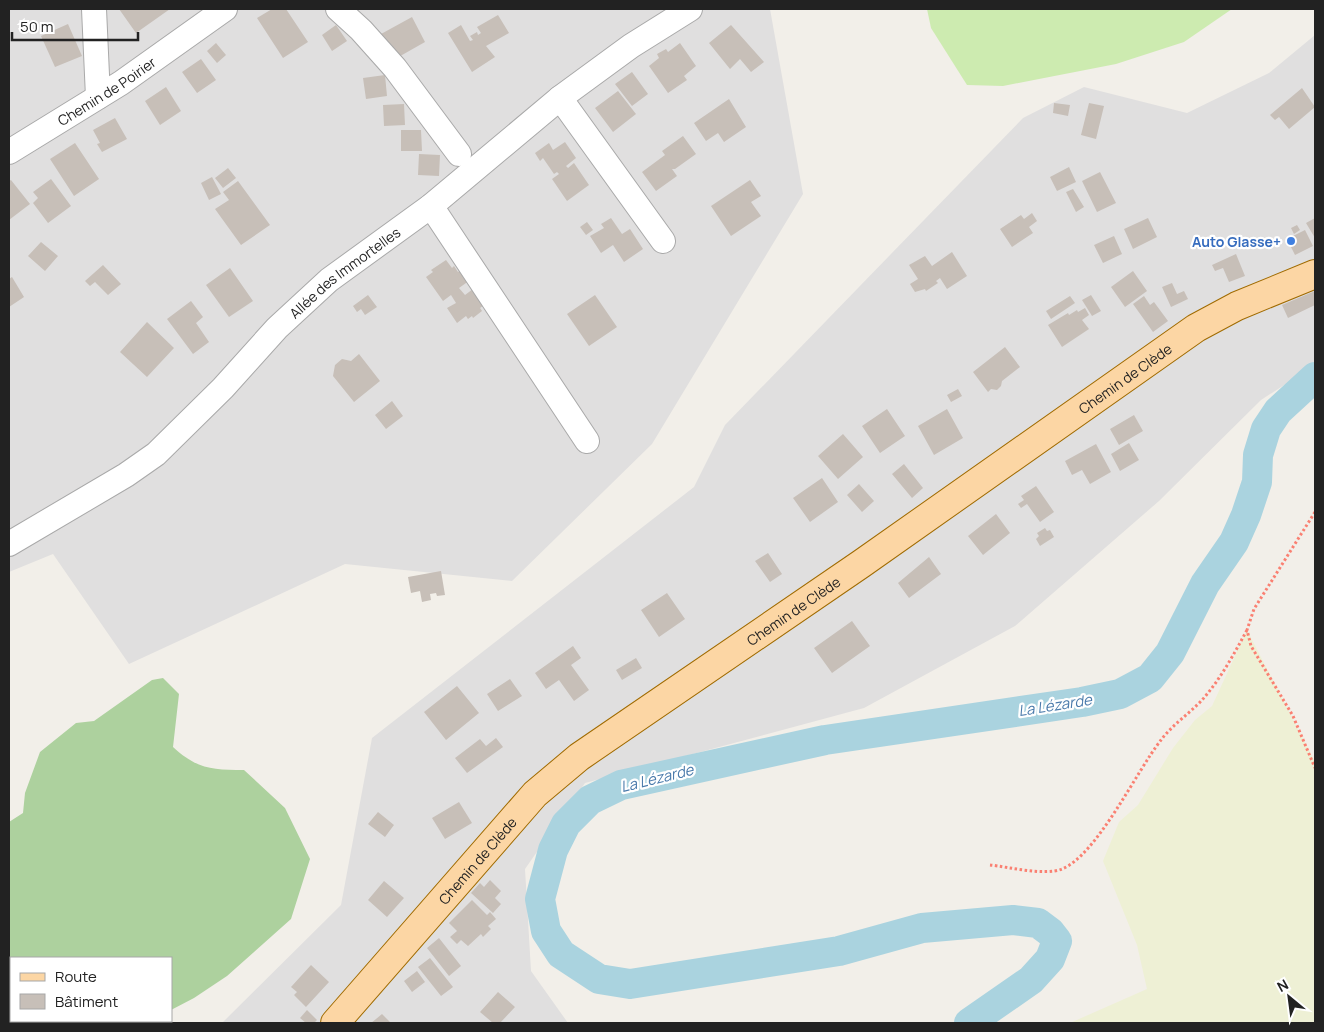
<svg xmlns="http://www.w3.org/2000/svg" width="1324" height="1032" viewBox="0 0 1324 1032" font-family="Manrope,sans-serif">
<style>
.residential{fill:#e0dfdf}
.farmland{fill:#eef0d5}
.grass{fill:#cdebb0}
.forest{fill:#add19e}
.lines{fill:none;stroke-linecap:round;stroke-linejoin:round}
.river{stroke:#aad3df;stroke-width:30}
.building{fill:#c7bfb8}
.minor-casing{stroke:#a9a9a9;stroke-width:26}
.major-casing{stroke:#a06b00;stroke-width:30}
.path{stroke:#fa8072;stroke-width:3;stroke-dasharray:2.5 2.5;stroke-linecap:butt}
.minor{stroke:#fff;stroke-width:24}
.major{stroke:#fcd6a4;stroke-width:28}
.shop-dot{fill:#3f7fe0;stroke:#fff;stroke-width:2}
.labels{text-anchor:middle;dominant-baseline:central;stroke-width:4.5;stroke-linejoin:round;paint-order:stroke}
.street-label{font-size:14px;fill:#222;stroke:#fff}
.shop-label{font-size:14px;font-weight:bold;fill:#366cbe;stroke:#fff;text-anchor:end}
.water-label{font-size:15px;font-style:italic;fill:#4a7aab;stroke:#fff}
</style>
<rect width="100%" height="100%" fill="#f2efe9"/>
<!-- residential -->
<path class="residential" d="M9,9H770L803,194L652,444L512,581L345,564L129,664L53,554L9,572Z
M1315,35V365L1261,400L1159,501L1015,626L864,708L585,783L525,869L531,971L568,1023H222L341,905L372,738L694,487L725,425L1023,118L1084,87L1187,113L1269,73Z"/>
<!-- farmland -->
<path class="farmland" d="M1247,630L1315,762V1023H1070L1147,989L1137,945L1103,861L1119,822L1138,805L1173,748L1195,720L1212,706Z"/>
<!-- grass -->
<path class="grass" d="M927,9H1232L1184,42L1116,64L1003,86L967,85L931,28Z"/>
<!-- forest -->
<path class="forest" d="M163,678L179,694L173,747C197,769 212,770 244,770L285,808L310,859L291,919L227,976L194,998L171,1010V958H11V1013L9,1015V822L23,813L25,793L40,752L76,723L94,721L152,680Z"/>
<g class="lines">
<!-- river -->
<path class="river" d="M969,1023L1031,980L1050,959L1057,941L1050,932L1038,923L1013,920L922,928L839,951L630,984L599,979L561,954L546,931L540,899L553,850L566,824L590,800L621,785L825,740L1082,702L1120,694L1150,678L1170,653L1205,584L1234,542L1246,515L1257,482L1258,455L1266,429L1278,411L1315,377"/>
</g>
<!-- building -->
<path class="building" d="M119,9H170L136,33Z
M272,9H286L308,42L283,58L257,18Z
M498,15L509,33L486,46L495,57L472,72L448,33L461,25L470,41L473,40L470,36L477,32L478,35L481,33L477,27Z
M412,17L425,42L395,59L381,34Z
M68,24L82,56L55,67L41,36Z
M336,25L347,41L332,51L322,35Z
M731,25L764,62L751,72L740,59L730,69L709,43Z
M216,43L226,55L217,63L207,51Z
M680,43L696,66L684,76L687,80L668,93L649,66L659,58L657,54L666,49L668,52Z
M201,59L216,80L197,93L182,72Z
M632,72L648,94L632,106L615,84Z
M385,75L387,96L366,99L363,78Z
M166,87L181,111L160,125L145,101Z
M1302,88L1315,107L1289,129L1279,117L1275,120L1270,115Z
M618,91L636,114L613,132L595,108Z
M729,99L746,127L724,142L718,133L706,141L694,123Z
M1054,103L1070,105L1068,116L1053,113Z
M1089,103L1104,106L1096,139L1081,135Z
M404,104L405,125L384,126L383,105Z
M115,118L127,139L102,152L97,144L100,143L93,130Z
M401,130H421L422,151H401Z
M683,136L696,154L675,169H672L677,176L656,191L642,172L665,155L662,151Z
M565,142L576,158L566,166L568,168L574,163L589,185L567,201L552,179L559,174L557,172L554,174L543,158L540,161L535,153L549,143L553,150Z
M75,143L99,179L74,196L50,159Z
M419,154L440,155L439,176L418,175Z
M1069,167L1076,182L1057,191L1050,177Z
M228,168L236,178L223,188L215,178Z
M1100,172L1116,203L1097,212L1082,181Z
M212,177L221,194L209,200L201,183Z
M51,179L71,206L48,223L33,203L38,198L33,192Z
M11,180L30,204L9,220V181Z
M750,180L761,196L751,202L761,216L731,236L711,206Z
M238,181L270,225L241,245L215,209L229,200L223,192Z
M1073,189L1084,207L1076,212L1066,192Z
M1032,213L1037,221L1029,227L1033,233L1012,247L1000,229L1021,215L1024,219Z
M611,218L622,234L630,229L643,249L624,262L613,245L601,253L590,236L604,228L601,224Z
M1148,218L1157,237L1133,249L1124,229Z
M1315,218V238L1306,223Z
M587,222L593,230L586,235L580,227Z
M1297,225L1300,230L1294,234L1291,228Z
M1305,230L1313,246L1295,255L1287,239Z
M1114,236L1122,254L1103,263L1094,245Z
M41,242L58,256L45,271L28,256Z
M952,252L967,276L947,289L940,278L936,281L938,283L926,291L925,289L915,292L910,284L918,279L909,265L925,256L932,266Z
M1236,254L1245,276L1229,282L1223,268L1215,271L1212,265Z
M446,260L452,268L454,266L458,272L465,267L473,278L459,288L465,295L473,289L484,305L480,308L482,311L473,318L472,316L468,319L466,316L457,323L447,308L456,303L451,295L443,301L426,277L433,272L431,270Z
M103,265L121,284L108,295L95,282L90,286L85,281Z
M230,268L253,301L229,317L206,285Z
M1133,271L1147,291L1125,307L1111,287Z
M12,277L24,297L9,307V279Z
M1172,283L1177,294L1184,291L1188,299L1171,307L1162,287Z
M1315,291V305L1288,318L1282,305Z
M368,295L377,307L365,315L361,309L357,312L353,306Z
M595,295L617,327L589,346L567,314Z
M1091,295L1101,311L1092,316L1082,300Z
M1070,296L1075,303L1051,319L1046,311Z
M1144,296L1150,305L1154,302L1168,321L1153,332L1133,304Z
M191,301L203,317L196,323L209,342L193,354L167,319Z
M1085,308L1089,315L1082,320L1089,329L1062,347L1048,325L1068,313L1069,315L1077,310L1078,312Z
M147,322L174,348L147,377L120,352Z
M1005,347L1020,367L1002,381L1001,386L997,390L991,389L988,392L973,372Z
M359,354L380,381L354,402L333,376L335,365L342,359L351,361Z
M958,389L962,396L951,402L947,395Z
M392,401L403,416L386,429L375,415Z
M887,409L905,436L880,453L862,426Z
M947,409L963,438L934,455L918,426Z
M1134,415L1143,431L1119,445L1110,429Z
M843,434L863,457L838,479L818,456Z
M1129,443L1139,460L1120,471L1111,454Z
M1096,444L1111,472L1090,484L1082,470L1072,475L1065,461Z
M904,464L923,488L912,498L892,474Z
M822,478L838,502L810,522L793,498Z
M859,484L874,501L862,512L847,495Z
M1036,486L1054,512L1040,522L1027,504L1021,508L1018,504L1024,500L1021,496Z
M996,514L1010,533L983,555L968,536Z
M1045,528L1047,531L1050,530L1054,537L1040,546L1036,539L1039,536L1037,533Z
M768,553L782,574L770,582L755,561Z
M929,557L941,574L909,598L898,583Z
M441,571L445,595L437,596L436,593L430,594L431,600L422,602L420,591L411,593L408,577Z
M667,593L685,619L659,637L641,610Z
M852,621L870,646L832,673L814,648Z
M573,646L581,658L571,665L589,690L574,701L559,680L546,689L535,673Z
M636,658L642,668L622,680L616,670Z
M510,679L522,696L498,711L487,694Z
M457,686L479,713L446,740L424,712Z
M496,738L503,747L467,773L455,758L480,739L486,746Z
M459,802L472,823L445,839L432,818Z
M378,812L394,825L385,837L368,824Z
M490,880L501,891L495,898L501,904L493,913L471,893L480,883L484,887Z
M384,881L404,898L387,917L368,900Z
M472,900L487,915L490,912L496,919L488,926L491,929L483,937L481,934L468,946L461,940L457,944L450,937L457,931L449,923Z
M439,938L461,966L449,976L427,948Z
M430,958L453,987L441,996L418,967Z
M311,965L329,982L306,1007L294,995L297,992L291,987Z
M417,971L425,982L412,992L404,981Z
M498,992L515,1007L500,1023H493L480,1012Z
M307,1010L317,1020L314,1023H306L300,1018Z
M382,1014L391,1023H371L376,1019Z"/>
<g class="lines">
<!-- minor casing -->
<g class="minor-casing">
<g id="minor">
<path d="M94,9L98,97"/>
<path d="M338,9L361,30L395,68L459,154"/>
<path d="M560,98L663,241"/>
<path id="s1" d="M9,152L121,83L225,9"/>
<path d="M431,206L587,441"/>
<path id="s2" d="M9,544L126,475L156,454L223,388L277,328L329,280L431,206L560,98L631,46L690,9"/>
</g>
</g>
<!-- major casing -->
<g class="major-casing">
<g id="major">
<path id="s3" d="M335,1023L535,794L579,757L861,564L1196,328L1237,306L1315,274"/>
</g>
</g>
<!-- path -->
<path class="path" d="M1315,512L1254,609L1247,630L1251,646L1293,716L1315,768
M990,865C1009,867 1044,876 1062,869C1097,855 1136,772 1161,740C1172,725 1189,714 1202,700C1220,680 1234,654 1247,630"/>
<!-- minor -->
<use href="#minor" class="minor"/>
<!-- major -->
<use href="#major" class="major"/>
</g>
<!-- markers -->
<circle class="shop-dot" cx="1291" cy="241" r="5"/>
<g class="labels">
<!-- street labels -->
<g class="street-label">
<text stroke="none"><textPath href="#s1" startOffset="115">Chemin de Poirier</textPath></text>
<text stroke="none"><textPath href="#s2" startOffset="435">Allée des Immortelles</textPath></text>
<text stroke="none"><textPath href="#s3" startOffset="1026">Chemin de Clède</textPath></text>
<text stroke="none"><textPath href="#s3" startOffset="621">Chemin de Clède</textPath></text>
<text stroke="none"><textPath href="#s3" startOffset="216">Chemin de Clède</textPath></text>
</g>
<!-- shop labels -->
<g class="shop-label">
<text x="1281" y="241">Auto Glasse+</text>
</g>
<!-- water labels -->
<g class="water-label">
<text transform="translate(1055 705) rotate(-9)">La Lézarde</text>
<text transform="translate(657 778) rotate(-14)">La Lézarde</text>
</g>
</g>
<!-- border -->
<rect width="1324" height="1032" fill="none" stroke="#222222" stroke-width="20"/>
<!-- legend -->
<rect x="10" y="957" width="162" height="65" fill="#ffffff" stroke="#a7a7a7"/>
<rect x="20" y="973" width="25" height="8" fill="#fcd6a4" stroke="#a7a7a7"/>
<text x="55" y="982" font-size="15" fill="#222222">Route</text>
<rect x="20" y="994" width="25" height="15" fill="#c7bfb8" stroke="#a7a7a7"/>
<text x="55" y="1007" font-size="15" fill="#222222">Bâtiment</text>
<!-- north arrow -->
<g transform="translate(1289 997) rotate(331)" stroke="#ffffff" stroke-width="4" paint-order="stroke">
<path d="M0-4L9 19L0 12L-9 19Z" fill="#222222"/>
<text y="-8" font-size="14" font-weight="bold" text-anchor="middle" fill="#222222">N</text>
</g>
<!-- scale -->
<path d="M12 32v8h126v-8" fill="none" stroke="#222222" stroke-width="2.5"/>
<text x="20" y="32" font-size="15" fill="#222222" stroke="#ffffff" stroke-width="4" paint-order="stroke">50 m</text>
</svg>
